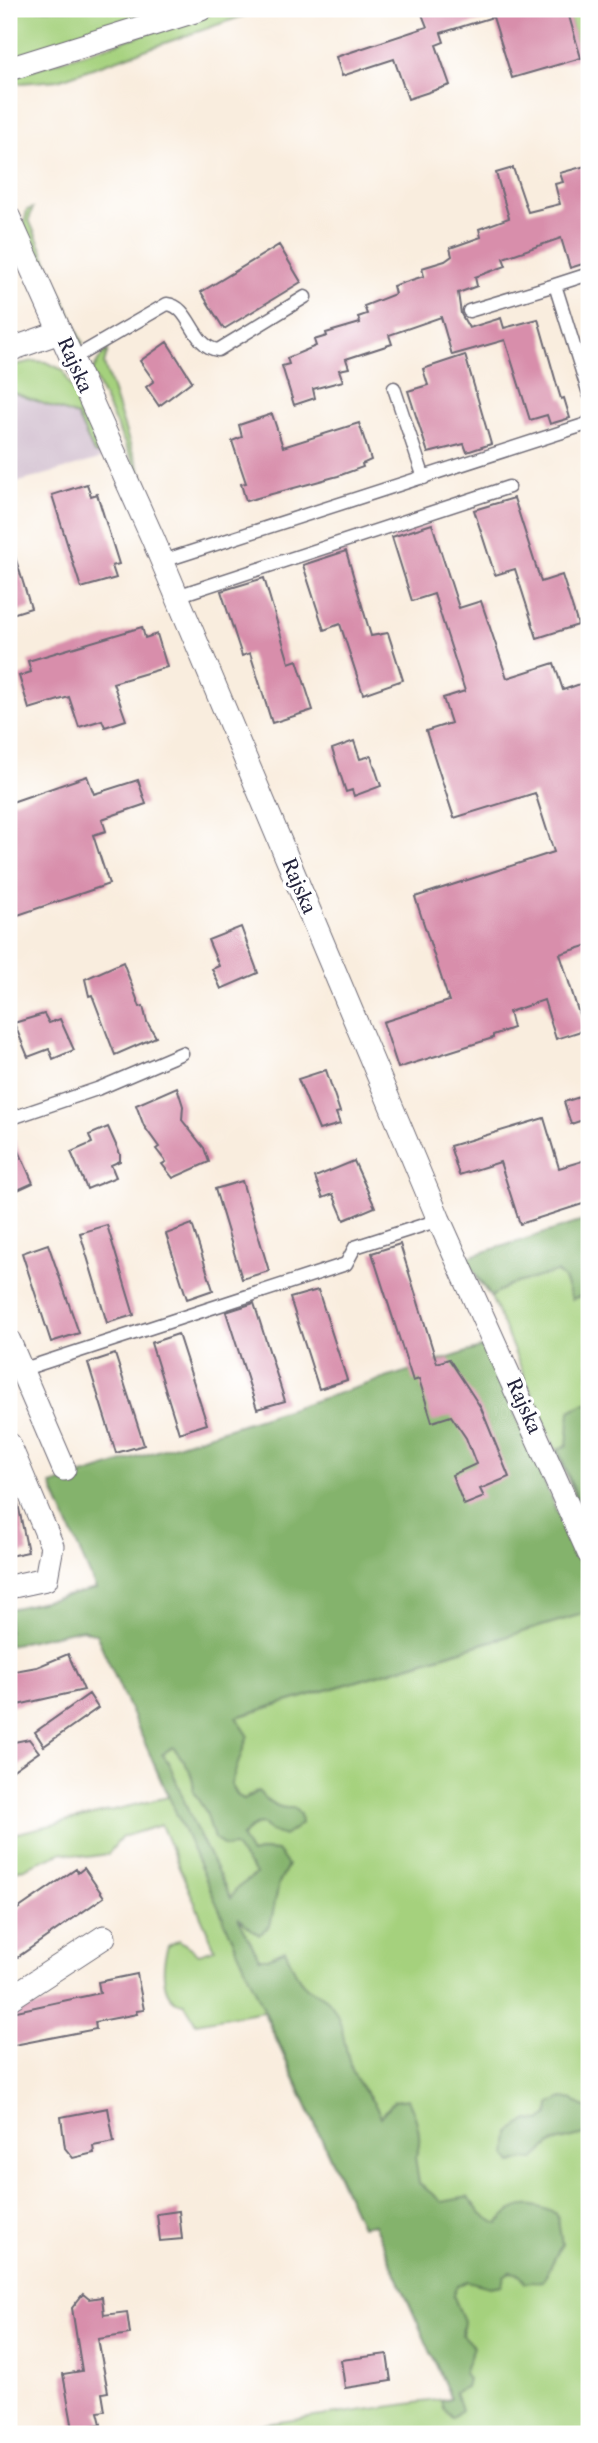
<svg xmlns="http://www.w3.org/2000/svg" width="598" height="2443" viewBox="0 0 598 2443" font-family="'Libre Caslon Text',serif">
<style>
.industrial{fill:#d0bdce}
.green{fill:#a5d17d;stroke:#647a5c;stroke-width:2}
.forest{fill:#84b36c;stroke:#536a54;stroke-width:2;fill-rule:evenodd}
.building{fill:#d88eab}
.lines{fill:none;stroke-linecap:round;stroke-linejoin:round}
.service-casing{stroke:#6d6974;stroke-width:15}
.minor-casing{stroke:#6d6974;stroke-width:25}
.service{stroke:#fff;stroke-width:12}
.minor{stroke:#fff;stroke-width:23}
.labels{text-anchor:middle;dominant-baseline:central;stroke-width:7;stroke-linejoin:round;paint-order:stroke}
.street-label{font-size:19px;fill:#22223b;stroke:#fff}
</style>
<rect width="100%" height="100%" fill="#fff"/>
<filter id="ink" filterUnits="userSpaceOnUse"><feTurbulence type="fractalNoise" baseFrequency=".0143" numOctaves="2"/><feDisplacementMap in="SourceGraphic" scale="14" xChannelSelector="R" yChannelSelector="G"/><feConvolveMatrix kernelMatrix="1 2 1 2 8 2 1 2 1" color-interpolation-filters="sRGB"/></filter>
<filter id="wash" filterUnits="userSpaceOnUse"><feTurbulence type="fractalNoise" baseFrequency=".00686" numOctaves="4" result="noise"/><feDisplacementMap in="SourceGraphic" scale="28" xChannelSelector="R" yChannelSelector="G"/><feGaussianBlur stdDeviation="1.57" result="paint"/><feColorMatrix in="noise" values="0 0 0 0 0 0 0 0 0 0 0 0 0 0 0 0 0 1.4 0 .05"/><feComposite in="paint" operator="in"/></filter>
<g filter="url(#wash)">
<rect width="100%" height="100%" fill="#f9edde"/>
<!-- industrial -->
<path class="industrial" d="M9,391L77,416L94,453L103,458L9,485Z"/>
<!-- green -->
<path class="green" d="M9,9H187L9,65Z
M225,9H263L58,80L9,84V77Z
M567,9H589V87Z
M33,208L29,220L83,343L76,347L24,225L27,210Z
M108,350L104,364L131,448L168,538L92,372L103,353Z
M34,361L46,362L63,370L103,456L94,453L77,416L9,391V366Z
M589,1219V1529L491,1297L476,1278Z
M589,1612V2434H253L250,2426L451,2398L374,2224L361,2226L263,2011L196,2023L184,2003C159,2001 162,1963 168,1946L179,1940L199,1954L215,1949L161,1825L122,1837L108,1854L87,1857L63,1852L9,1874V1835L168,1797L152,1760L210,1725Z"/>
<!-- forest -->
<path class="forest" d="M589,1219V1285L582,1296L572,1299L564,1279L557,1272L509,1285L491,1297L465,1258Z
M486,1346L589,1587V1612L236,1717L248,1735L231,1784L238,1796L244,1799L258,1791C269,1803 278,1809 294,1808L300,1814L301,1824L284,1836L270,1831L263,1824L255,1825L241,1837L251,1854L266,1850L277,1851L288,1865L279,1883L270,1926L259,1935L238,1918L259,1958H268L285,1950C291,1962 296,1978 307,1987C316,1994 325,1994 332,2005C346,2026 343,2054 355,2076C363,2092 375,2100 381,2117L394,2101L408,2099C416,2116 425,2140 415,2157L419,2183L442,2202L468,2197L481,2214L498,2224C515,2200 534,2203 557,2214L562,2244L543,2281L525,2283L520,2274L510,2272L504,2276L502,2285L490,2287L467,2281L456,2287L453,2295L464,2321L462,2335L474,2347L464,2373L468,2379L466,2387L455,2392L461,2410L452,2418L443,2408L441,2400L451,2398L374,2224L361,2226L96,1634L82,1629L9,1645V1609L96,1589L51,1485ZM173,1747C183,1759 196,1776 193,1792L206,1812L214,1839L226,1847L234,1846L256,1874L236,1889L231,1898L193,1823L169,1763L162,1754Z
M585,1403H589V1529L558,1449L567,1445L570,1411Z
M563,2098L573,2100L589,2110V2134L552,2143L533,2160L524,2159L512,2163L507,2156L509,2132L528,2120L541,2121L549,2115L550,2104Z"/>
<g id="blocks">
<!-- building -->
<path class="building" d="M420,9H567L581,58L512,78L493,17L441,33L444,42L436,45L450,85L408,99L394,59L342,76L336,57L427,27Z
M589,165V262L570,268L561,238L503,258L506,266L475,277L477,286L458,293L461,314L469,328L501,318L504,328L538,319L558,389L561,399L564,398L570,418L550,424L547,415L530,420L505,340L452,355L441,317L389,335L392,344L346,359L349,368L339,370L343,381L313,389L315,398L294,405L282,366L289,364L287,358L316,346L314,340L327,336L326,333L360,323L358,317L367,314L364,306L395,294L393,286L424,276L422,268L445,261L452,256L450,248L481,237L479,229L509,218L496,173L513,168L528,212L560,204L555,184L563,182L560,173Z
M279,245L301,282L224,329L201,292Z
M167,342L192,381L159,406L146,387L154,381L140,361Z
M465,355L491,444L467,452L464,444L428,453L408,391L428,385L423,369Z
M272,414L283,447L359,423L371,460L362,464L363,467L338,476L246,501L241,484L246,483L232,441L242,437L239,425Z
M87,484L91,496L97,494L119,564L112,566L116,578L81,588L52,495Z
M514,498L541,582L562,575L578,625L537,638L515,569L495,575L474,510Z
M432,524L459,608L481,601L507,678L554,663L563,690L589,681V945L560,954L584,1030L556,1039L544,1000L509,1012L513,1028L493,1035V1038L398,1068L383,1022L449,1001L415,897L554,852L535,793L454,818L426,731L451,723L443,698L465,691L434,594L412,601L392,537Z
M13,550L31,608L9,615V551Z
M346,551L371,636L388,633L403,680L363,694L340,624L324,630L303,565Z
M264,578L289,663L297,660L313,710L272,723L250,653L242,656L221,591Z
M142,627L145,638L157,634L167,667L113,683L126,720L105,727L102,720L79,727L69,697L29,709L19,676L31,672L28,661Z
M354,741L360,759L371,756L381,786L354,796L352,790L346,792L332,749Z
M87,776L94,794L138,780L146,804L102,819L106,831L93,835L109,884L15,916L9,898V803Z
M241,927L258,973L221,989L212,969L219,966L208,940Z
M123,962L140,1007L143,1006L147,1022L156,1037L115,1055L92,995L89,996L85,979Z
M44,1014L49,1023L60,1019L74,1050L53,1059L49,1049L28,1057L14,1023Z
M326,1070L340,1112L336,1113L340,1124L319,1130L298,1079Z
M177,1087L183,1106L182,1120L204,1148L209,1162L173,1178L162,1164L166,1162L156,1149L159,1147L144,1126L136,1105Z
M589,1094V1118L571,1124L564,1102Z
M544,1118L559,1168L589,1159V1202L520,1224L500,1162L459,1175L450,1146Z
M108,1127L120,1154V1161L111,1165L116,1177L87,1189L71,1152L92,1143L89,1135Z
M9,1128L33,1183L9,1194Z
M354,1161L375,1207L344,1220L333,1194L323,1198L315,1177Z
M242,1181L269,1271L242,1279L215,1189Z
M192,1224L213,1290L187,1299L166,1234Z
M107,1225L134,1315L107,1323L80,1233Z
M48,1244L79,1333L51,1342L22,1253Z
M400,1244L437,1363L449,1359L481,1408L509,1477L480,1489L484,1497L464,1505L452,1475L476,1464L466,1438L451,1416L432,1422L419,1379L413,1381L372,1253Z
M318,1290L347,1380L319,1389L290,1298Z
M254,1303L285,1401L257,1409L226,1312Z
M178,1334L207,1424L179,1433L151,1343Z
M115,1354L144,1445L116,1453L88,1363Z
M9,1499H17L28,1552L9,1556Z
M68,1654L84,1690L9,1707V1672L37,1667Z
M89,1694L98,1708L44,1746L35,1732Z
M29,1739L39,1752L9,1773V1743Z
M84,1868L104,1897L9,1963V1915L76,1869L78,1873Z
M137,1974L144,2010L136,2011L137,2014L95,2022L96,2029L9,2046V2018L13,2017L12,2012L100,1993L98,1982Z
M108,2108L114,2142L93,2146L94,2153L73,2158L65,2148L61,2117Z
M179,2211L182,2239L160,2241L157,2214Z
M83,2294L89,2299L102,2297L104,2315L127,2312L130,2334L98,2339L108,2392L102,2393L105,2411L98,2412L101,2424L73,2429L63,2374L82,2371L72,2308Z
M387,2354L391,2381L345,2388L341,2360Z"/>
</g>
</g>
<g filter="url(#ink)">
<use href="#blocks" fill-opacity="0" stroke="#6d6974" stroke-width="2"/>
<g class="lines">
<!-- service casing -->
<g class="service-casing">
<path id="service" d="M589,274L555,285L589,394
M469,311L555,285
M72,359L167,304C191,306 192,347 218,350L305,297
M394,388L424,478
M163,561L587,424L589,421
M177,596L509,487
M9,1119L100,1088L182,1053
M21,1370L346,1264L355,1247L439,1220"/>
</g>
<!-- minor casing -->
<g class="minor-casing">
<path id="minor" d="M9,69L201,9
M9,218L153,539L439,1220L589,1553
M9,350L60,332
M9,1341L64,1469
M9,1444L52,1546L46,1579L9,1587
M9,1999L104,1937"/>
</g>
<!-- service -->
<use href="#service" class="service"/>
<!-- minor -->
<use href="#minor" class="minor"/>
</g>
</g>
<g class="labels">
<!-- street labels -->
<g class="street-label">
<text transform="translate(75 365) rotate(66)">Rajska</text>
<text transform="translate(299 886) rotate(67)">Rajska</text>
<text transform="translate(524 1406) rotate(66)">Rajska</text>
</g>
</g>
<!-- margin -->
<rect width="598" height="2443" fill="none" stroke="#fff" stroke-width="35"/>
</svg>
